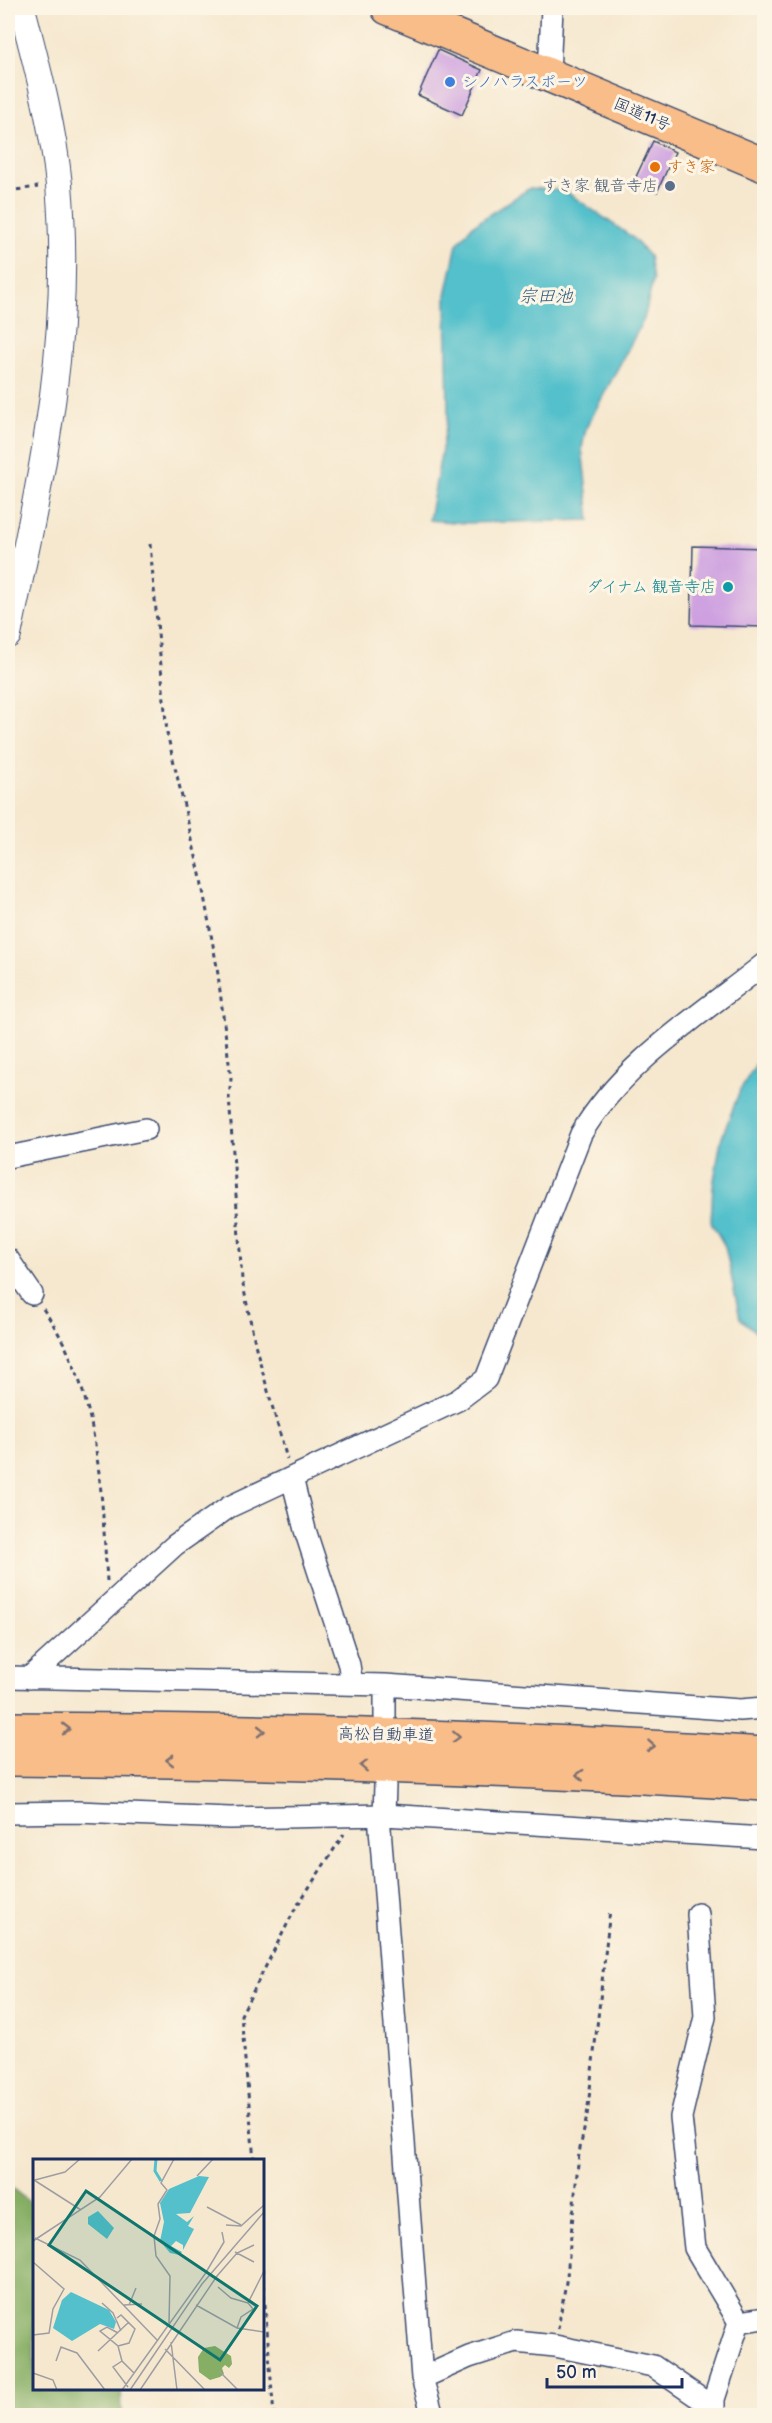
<svg xmlns="http://www.w3.org/2000/svg" width="772" height="2423" viewBox="0 0 772 2423" font-family="'Balsamiq Sans','Klee One',sans-serif">
<style>
.forest{fill:#86ae64;stroke:#506e61;stroke-width:1.5}
.water{fill:#53c0cb;stroke:#377894;stroke-width:1.5}
.building{fill:#cea0e0}
.lines{fill:none;stroke-linecap:round;stroke-linejoin:round}
.minor-casing{stroke:#3c4b6f;stroke-width:24}
.tertiary-casing{stroke:#3c4b6f;stroke-width:28}
.trunk-casing{stroke:#3c4b6f;stroke-width:36}
.motorway-casing{stroke:#3c4b6f;stroke-width:36}
.path{stroke:#3c4b6f;stroke-width:3;stroke-dasharray:4.5 4.5;stroke-linecap:butt}
.minor{stroke:#fff;stroke-width:21}
.tertiary{stroke:#fff;stroke-width:26}
.trunk{stroke:#f8bd89;stroke-width:33}
.motorway{stroke:#f8bd89;stroke-width:33}
.oneway{stroke:#7e6f71}
.shop-dot{fill:#3f7fe0;stroke:#fcf5e5;stroke-width:2}
.food-dot{fill:#e8710a;stroke:#fcf5e5;stroke-width:2}
.service-dot{fill:#5c6f8a;stroke:#fcf5e5;stroke-width:2}
.culture-dot{fill:#0f9aa8;stroke:#fcf5e5;stroke-width:2}
.labels{text-anchor:middle;dominant-baseline:central;stroke-width:6;stroke-linejoin:round;paint-order:stroke}
.shop-label{font-size:16px;fill:#366cbe;stroke:#fcf5e5;text-anchor:start}
.street-label{font-size:16px;fill:#1b2f5e;stroke:#fcf5e5}
.food-label{font-size:16px;fill:#c56008;stroke:#fcf5e5;text-anchor:start}
.service-label{font-size:16px;fill:#4e5e75;stroke:#fcf5e5;text-anchor:end}
.culture-label{font-size:16px;fill:#0d838f;stroke:#fcf5e5;text-anchor:end}
.water-label{font-size:18px;font-style:italic;fill:#2c5a7f;stroke:#fcf5e5}
.inset-river{fill:none;stroke:#53c0cb;stroke-width:3}
.inset-road{fill:none;stroke:#9e9ea2;stroke-width:1.5}
.view{fill:#0f766e;fill-opacity:0.15;stroke:#0f766e;stroke-width:3}
.inset-edge{fill:none;stroke:#1b2f5e;stroke-width:3}
</style>
<rect width="100%" height="100%" fill="#fcf5e5"/>
<filter id="ink" filterUnits="userSpaceOnUse"><feTurbulence type="fractalNoise" baseFrequency=".0167" numOctaves="2"/><feDisplacementMap in="SourceGraphic" scale="12" xChannelSelector="R" yChannelSelector="G"/><feConvolveMatrix kernelMatrix="1 2 1 2 8 2 1 2 1" color-interpolation-filters="sRGB"/></filter>
<filter id="wash" filterUnits="userSpaceOnUse"><feTurbulence type="fractalNoise" baseFrequency=".008" numOctaves="4" result="noise"/><feDisplacementMap in="SourceGraphic" scale="24" xChannelSelector="R" yChannelSelector="G"/><feGaussianBlur stdDeviation="1.35" result="paint"/><feColorMatrix in="noise" values="0 0 0 0 0 0 0 0 0 0 0 0 0 0 0 0 0 1.4 0 .05"/><feComposite in="paint" operator="in"/></filter>
<g filter="url(#wash)">
<rect width="100%" height="100%" fill="#f6e8cf"/>
<!-- forest -->
<path class="forest" d="M8,2185L34,2206V2388L121,2389L122,2415H8Z"/>
<!-- water -->
<path class="water" d="M530,188L565,191L632,237L649,256L653,280L644,319L586,428L582,448L590,520L465,523L429,520L448,416L446,295L457,244L472,226Z
M764,1051V1215L761,1236L764,1270V1337H762L740,1318L725,1246L711,1222L713,1186L721,1140L740,1090Z"/>
<g id="blocks">
<!-- building -->
<path class="building" d="M438,50L482,70L462,115L418,95Z
M653,141L675,152L657,192L634,181Z
M693,546L765,548V627L691,625Z"/>
</g>
</g>
<g filter="url(#ink)">
<use href="#blocks" fill-opacity="0" stroke="#3c4b6f" stroke-width="1.5"/>
<g class="lines">
<!-- minor casing -->
<g class="minor-casing">
<path id="minor" d="M549,75L552,8
M8,1157L146,1129
M8,1259L32,1294
M292,1478L305,1530L349,1665L352,1684
M8,1677L385,1685L740,1710L764,1708
M29,1678L175,1545L229,1507L458,1400L486,1379L581,1134C622,1063 701,1015 764,964
M385,1717V1685
M8,1813L77,1812L230,1818L384,1815L764,1838
M379,1815L422,2378L433,2416
M384,1815L385,1785
M698,1914L705,2017L681,2117L695,2248L739,2322
M422,2378L469,2357L516,2342L555,2346L653,2366L714,2408
M714,2408V2399L739,2322L764,2318"/>
</g>
<!-- tertiary casing -->
<g class="tertiary-casing">
<path id="tertiary" d="M8,635C40,483 73,342 59,185C53,125 37,66 22,8"/>
</g>
<!-- trunk casing -->
<g class="trunk-casing">
<path id="trunk" d="M388,8L764,165"/>
</g>
<!-- motorway casing -->
<g class="motorway-casing">
<path id="motorway" d="M8,1729C260,1730 512,1737 764,1754
M8,1759C260,1761 513,1768 764,1784"/>
</g>
<!-- path -->
<path class="path" d="M8,191L38,187
M150,544L167,733L200,874L217,967L231,1079L229,1096L242,1280L256,1348L287,1459
M43,1309C100,1389 101,1486 107,1581
M254,2160L241,2015L295,1909L344,1834
M262,2268L274,2416
M558,2329L567,2276L579,2153L587,2116L610,1910"/>
<!-- minor -->
<use href="#minor" class="minor"/>
<!-- tertiary -->
<use href="#tertiary" class="tertiary"/>
<!-- trunk -->
<use href="#trunk" class="trunk"/>
<!-- motorway -->
<use href="#motorway" class="motorway"/>
</g>
<!-- one-way arrows -->
<defs><path id="oneway-chevron" d="M-2-3.5L2.5 0L-2 3.5" fill="none" stroke-width="1.6" stroke-linecap="round" stroke-linejoin="round" transform="scale(1.5)"/></defs>
<g class="oneway">
<use href="#oneway-chevron" transform="translate(66 1729)"/>
<use href="#oneway-chevron" transform="translate(261 1731) rotate(1)"/>
<use href="#oneway-chevron" transform="translate(456 1737) rotate(2)"/>
<use href="#oneway-chevron" transform="translate(651 1746) rotate(4)"/>
<use href="#oneway-chevron" transform="translate(170 1760) rotate(-179)"/>
<use href="#oneway-chevron" transform="translate(364 1766) rotate(-178)"/>
<use href="#oneway-chevron" transform="translate(580 1775) rotate(-177)"/>
</g>
</g>
<!-- markers -->
<circle class="shop-dot" cx="450" cy="82" r="6"/>
<circle class="food-dot" cx="655" cy="167" r="6"/>
<circle class="service-dot" cx="670" cy="186" r="6"/>
<circle class="culture-dot" cx="728" cy="587" r="6"/>
<g class="labels">
<!-- shop labels -->
<g class="shop-label">
<text x="462" y="82">シノハラスポーツ</text>
</g>
<!-- street labels -->
<g class="street-label">
<text transform="translate(642 115) rotate(23)">国道11号</text>
<text transform="translate(386 1735) rotate(1)">高松自動車道</text>
</g>
<!-- food labels -->
<g class="food-label">
<text x="667" y="167">すき家</text>
</g>
<!-- service labels -->
<g class="service-label">
<text x="658" y="186">すき家 観音寺店</text>
</g>
<!-- culture labels -->
<g class="culture-label">
<text x="716" y="587">ダイナム 観音寺店</text>
</g>
<!-- water labels -->
<g class="water-label">
<text x="546" y="296">宗田池</text>
</g>
</g>
<!-- overview -->
<g transform="translate(33 2159)">
<rect width="231" height="231" fill="#f6e8cf"/>
<path d="M182,187L198,197L199,205L196,209L192,206L189,209L191,215L187,218L177,221L166,213L165,198L171,189Z" fill="#86ae64"/>
<path d="M166,17L176,18L157,54L143,55L154,63L161,57L155,67L161,70L150,91V86L143,82L138,87L149,93L147,96L137,94L127,82L131,63L127,44L136,30ZM65,52L81,69L74,80L55,65V58ZM38,133L76,151L83,163L81,170L67,165L39,182L20,169L29,141Z" fill="#53c0cb"/>
<path class="inset-river" d="M123,0L122,12L128,22"/>
<path class="inset-road" d="M164,17L180,0M1,21L48,51M2,21L32,13L47,0M174,48L208,66M193,66L208,67L231,46M2,79L47,101L125,182M0,82L67,38L99,0M202,93L221,103M0,103L31,130L20,150L16,174L0,176M185,128L198,139L215,144M69,144L80,154L88,172M91,146L109,145M96,146L103,129M163,146L204,169L231,173M84,159L88,156L102,170L96,184L85,187M136,164L137,117L123,97L121,77L127,60L125,45L134,31L128,24L141,0M204,169L208,158L220,150L215,144L231,112M85,174L74,168L67,172L85,187L89,202L101,214M138,183L144,231M132,190L172,231M65,192L96,163M23,202L28,188L44,194L72,231M89,202L80,208L95,228M186,212L205,231M0,214L20,221L24,231M89,231L172,115L191,83L189,73M97,231L169,125L231,53M107,231L184,117L204,94L221,86"/>
<path class="view" d="M53,32L224,147L187,201L16,86Z"/>
<rect width="231" height="231" class="inset-edge"/>
</g>
<!-- margin -->
<rect width="772" height="2423" fill="none" stroke="#fcf5e5" stroke-width="30"/>
<!-- scale -->
<path d="M547 2378v9h135v-9" fill="none" stroke="#1b2f5e" stroke-width="3"/>
<text x="556" y="2378" font-size="18" fill="#1b2f5e" stroke="#fcf5e5" stroke-width="4.5" paint-order="stroke">50 m</text>
</svg>
